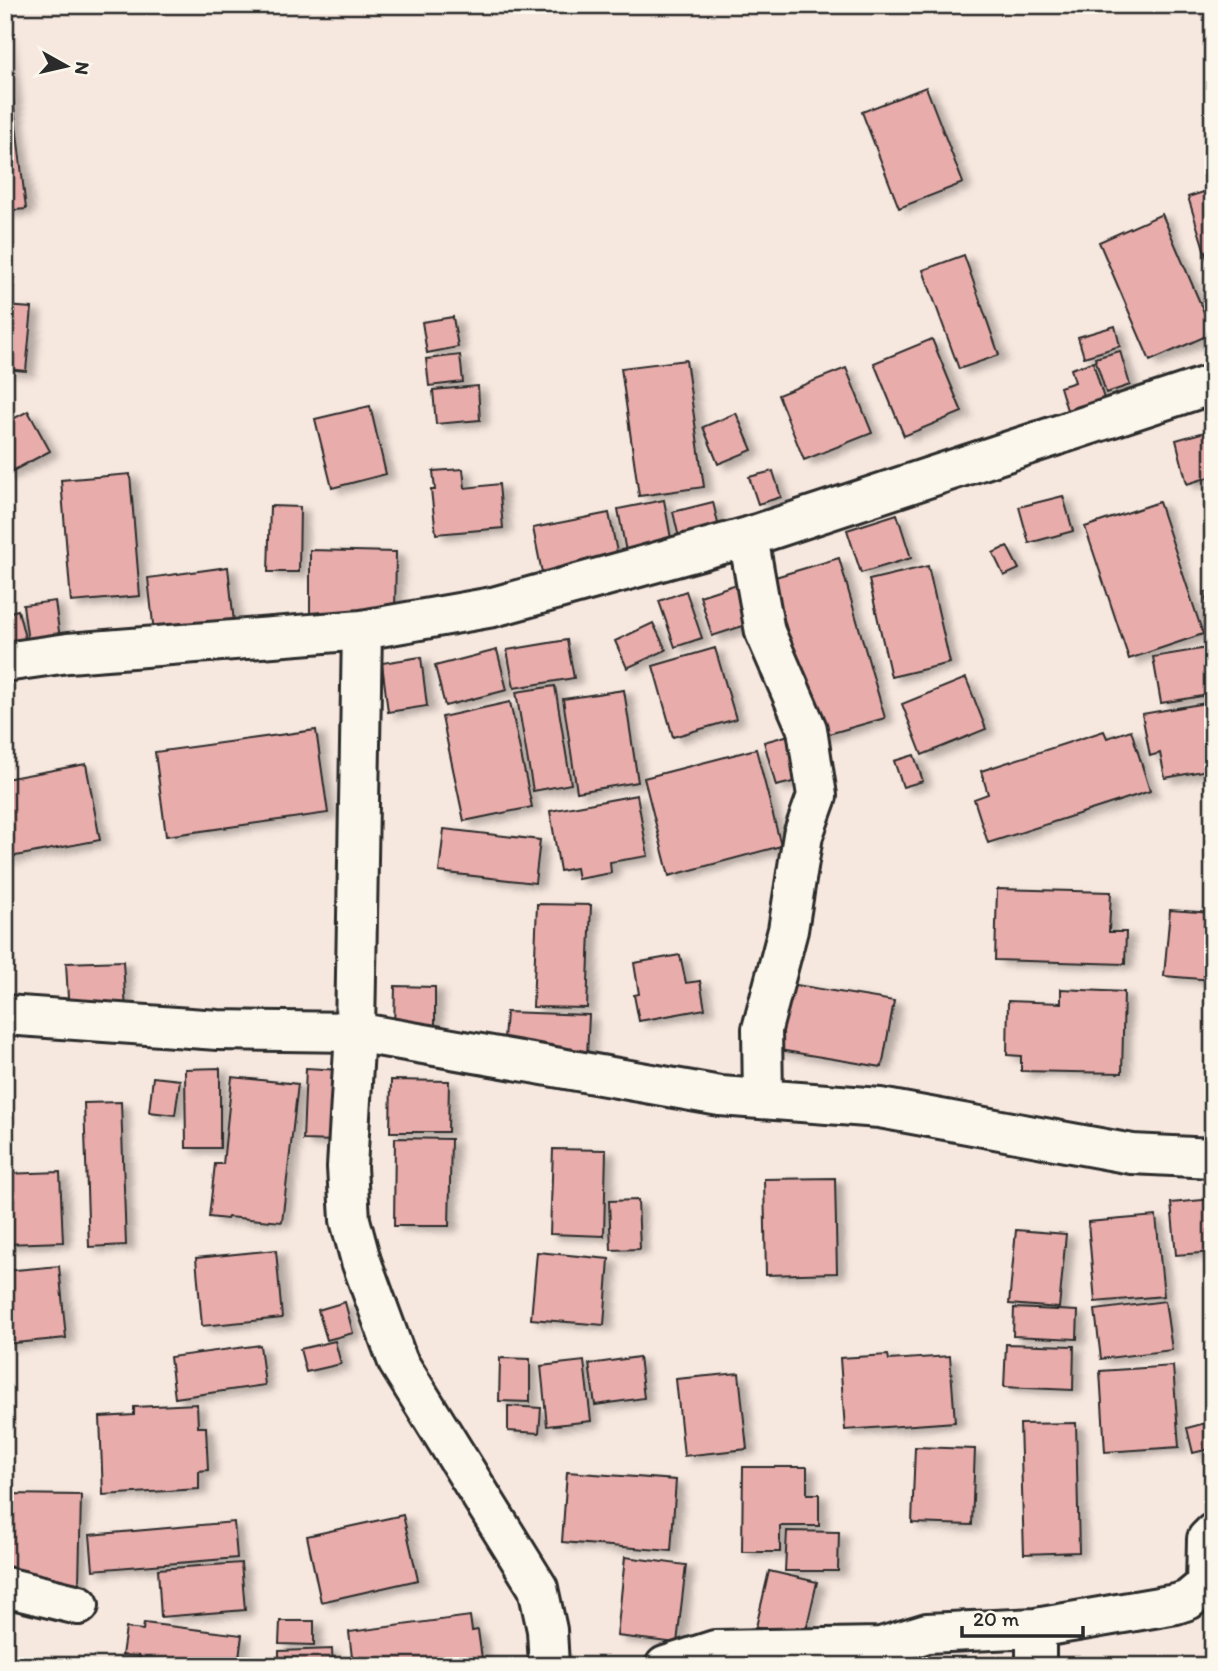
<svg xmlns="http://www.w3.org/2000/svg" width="1218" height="1671" viewBox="0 0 1218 1671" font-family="Itim,sans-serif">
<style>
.building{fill:#e8adab;stroke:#2b2b2b;stroke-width:2;filter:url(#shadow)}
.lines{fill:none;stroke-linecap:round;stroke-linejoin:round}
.minor-casing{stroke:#2b2b2b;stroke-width:44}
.minor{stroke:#fbf7ec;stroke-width:38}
</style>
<defs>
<filter id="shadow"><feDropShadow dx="8" dy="4.5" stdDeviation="3.5" flood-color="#0004"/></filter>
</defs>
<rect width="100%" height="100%" fill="#f7e8df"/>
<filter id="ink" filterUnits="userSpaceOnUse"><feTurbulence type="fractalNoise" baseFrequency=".0143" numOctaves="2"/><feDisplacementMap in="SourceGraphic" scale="14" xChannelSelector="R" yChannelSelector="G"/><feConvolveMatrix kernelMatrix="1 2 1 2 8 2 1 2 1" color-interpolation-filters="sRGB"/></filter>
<g filter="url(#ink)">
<!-- building -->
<path class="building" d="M5,32L26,209L5,211Z
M926,87L963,183L899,208L862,112Z
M1213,189V278L1188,197Z
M1162,214L1213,333L1150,361L1099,242Z
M964,255L999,355L959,369L923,270Z
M5,306L32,308L26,371L5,369Z
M453,317L458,347L427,353L422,322Z
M1115,326L1120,346L1084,357L1078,337Z
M932,339L962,412L904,436L874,363Z
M1120,351L1130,385L1106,393L1095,358Z
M460,355L463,382L429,386L426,359Z
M686,360L704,487L639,496L621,368Z
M1093,362L1104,399L1067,410L1060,387L1075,382L1071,369Z
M846,368L872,433L804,460L778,395Z
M478,386L480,420L436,424L433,390Z
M370,406L386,474L332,488L315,419Z
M28,411L50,451L5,475V423Z
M736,413L752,450L718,464L703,427Z
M1212,430L1213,476L1187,484L1176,440Z
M463,469L465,488L499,484L503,528L436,534L431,490H435L433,471Z
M773,471L781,497L758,504L749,477Z
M130,474L140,596L71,602L61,480Z
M1063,496L1073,531L1029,543L1019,507Z
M664,500L672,544L626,552L618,509Z
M713,502L720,532L680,542L673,512Z
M1159,502L1203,634L1129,659L1085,527Z
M270,506L300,507L299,572H268Z
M609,513L618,557L542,573L533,528Z
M897,514L911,558L861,573L847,530Z
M1007,546L1019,569L1004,576L993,553Z
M310,550L396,552L395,614L310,613Z
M839,558L885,718L818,737L772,578Z
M928,566L950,663L891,677L869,580Z
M228,567L234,623L154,633L148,578Z
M743,582L755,622L712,636L700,596Z
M686,591L702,638L675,647L659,601Z
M1213,591V641H1212L1205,592Z
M55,601L60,639L28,642L23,605Z
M18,610L28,650L5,656V613Z
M653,623L666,650L627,668L615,641Z
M567,640L574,678L514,688L507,650Z
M1213,647V684L1207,685L1208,695L1161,703L1153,657Z
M715,648L736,719L673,737L653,666Z
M497,650L507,690L445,706L435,666Z
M421,657L427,706L388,712L382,663Z
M966,678L986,729L922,755L902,704Z
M555,686L571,784L533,791L516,692Z
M624,690L638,782L577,792L563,699Z
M510,702L532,807L464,821L442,717Z
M1206,703L1213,744V769L1165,778L1160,753L1150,756L1142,714Z
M316,730L328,813L166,836L155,752Z
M1131,730L1150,791L988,843L974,799L988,794L981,771L1104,731L1107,738Z
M793,734L805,779L776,786L764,742Z
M756,749L781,846L669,876L644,778Z
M914,755L923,781L903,787L894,761Z
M86,764L100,840L5,858V779Z
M637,795L648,856L610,862L611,873L578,879L576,868L560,871L550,811Z
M444,829L540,840L535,883L439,872Z
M997,889L1111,892L1109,932H1126L1125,964L995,960Z
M537,904L591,905L587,1008L533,1007Z
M1170,910L1213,913V980L1164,976Z
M680,955L686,983L700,981L705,1009L639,1021L634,995L639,994L634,963Z
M123,961L126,1012L69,1016L66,963Z
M784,983L894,1001L882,1067L773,1049Z
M395,986L435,987V1030H394Z
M1061,989L1124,992L1122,1073L1021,1071V1056L1007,1055L1008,1001L1061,1003Z
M506,1012L589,1015L587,1056L503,1053Z
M220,1068V1148H186L185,1069Z
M306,1068L340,1070L337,1141L303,1140Z
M153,1077L180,1080L175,1115L149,1112Z
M232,1077L298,1084L282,1222L228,1217L227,1219L209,1217L215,1164H223Z
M391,1080L449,1081L448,1132H390Z
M121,1102L126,1245L89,1247L84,1103Z
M395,1138L451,1139L449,1226H394Z
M553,1149L606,1150L604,1236L550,1234Z
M60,1172L63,1242L5,1244V1174Z
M835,1178L837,1273L766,1275L764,1179Z
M1213,1199V1252L1176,1255L1171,1203Z
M638,1200L640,1249L611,1250L609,1201Z
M1156,1216L1164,1296L1095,1302L1088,1222Z
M1016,1230L1066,1234L1059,1308L1009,1304Z
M276,1250L282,1318L202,1326L196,1258Z
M537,1252L609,1259L604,1325L531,1319Z
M59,1266L66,1338L5,1344V1271Z
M1165,1301L1172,1350L1101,1359L1095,1310Z
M345,1302L353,1333L327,1340L318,1310Z
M1014,1308L1078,1311L1077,1339L1013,1336Z
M335,1341L341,1364L306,1372L300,1349Z
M1006,1344L1074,1346L1073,1390L1004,1387Z
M260,1345L265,1385L175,1398L170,1357Z
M888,1355L889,1360L950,1356L955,1422L845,1430L840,1358Z
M639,1357L644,1398L595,1405L589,1364Z
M500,1358L530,1359V1402L499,1401Z
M584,1361L591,1421L547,1426L541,1366Z
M1173,1366L1179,1447L1105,1452L1100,1371Z
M739,1373L747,1449L684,1456L676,1379Z
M197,1404L198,1427H206L208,1470L199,1471V1489L103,1495L100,1417L134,1415V1407Z
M508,1406L541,1408L539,1433L508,1431Z
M1213,1421V1448L1193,1453L1187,1428Z
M1076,1423L1079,1552L1024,1554L1020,1424Z
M915,1447L975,1449L972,1525L912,1523Z
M743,1467H807V1494H819V1526H780V1552H742Z
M567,1472L676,1480L671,1551L562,1542Z
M5,1494L81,1495L79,1584L5,1583Z
M403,1515L418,1580L321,1602L307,1536Z
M234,1522L237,1558L93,1570L90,1535Z
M787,1531L839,1532L838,1571H785Z
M625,1557L686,1565L677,1643L617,1636Z
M241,1563L245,1610L161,1617L158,1569Z
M769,1571L817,1582L804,1639L756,1627Z
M470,1616L472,1631L478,1630L483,1666H353L349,1632Z
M280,1621H314V1645L279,1644Z
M144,1623L242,1635L238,1666H138L140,1656L122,1655L126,1628L143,1630Z
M332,1649L333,1666H279V1651Z"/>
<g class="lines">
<!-- minor casing -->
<g class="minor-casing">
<path id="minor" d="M748,537L765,632L807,729L817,796L803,835L788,930L762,1029L763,1099
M362,630L355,1032L347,1167L350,1220L361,1261L398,1362L538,1588L547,1630L549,1666
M5,662L68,653L362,630L493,607L748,537L1213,384
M5,1015L218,1030L355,1032L720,1096L880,1108L1132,1154L1213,1158
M5,1587L79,1605
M665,1666L715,1650L881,1647L927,1633L1036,1628
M1036,1666V1628L1176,1604L1188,1600L1206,1585L1207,1539L1213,1533"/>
</g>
<!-- minor -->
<use href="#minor" class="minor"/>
</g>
</g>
<!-- margin -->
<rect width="1218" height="1671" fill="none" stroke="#fbf7ec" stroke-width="28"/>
<rect x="14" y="14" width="1190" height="1643" fill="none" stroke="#2b2b2b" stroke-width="2.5" filter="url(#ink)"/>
<!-- north arrow -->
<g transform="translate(66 66) rotate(98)" stroke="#fbf7ec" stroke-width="5" paint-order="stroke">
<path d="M0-5L12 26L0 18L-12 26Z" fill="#2b2b2b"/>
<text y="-10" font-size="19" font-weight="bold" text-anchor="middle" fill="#2b2b2b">N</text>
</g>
<!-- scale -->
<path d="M962 1626v10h121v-10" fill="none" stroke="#2b2b2b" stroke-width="3.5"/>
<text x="973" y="1626" font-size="21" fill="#2b2b2b" stroke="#fbf7ec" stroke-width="5" paint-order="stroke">20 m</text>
</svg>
